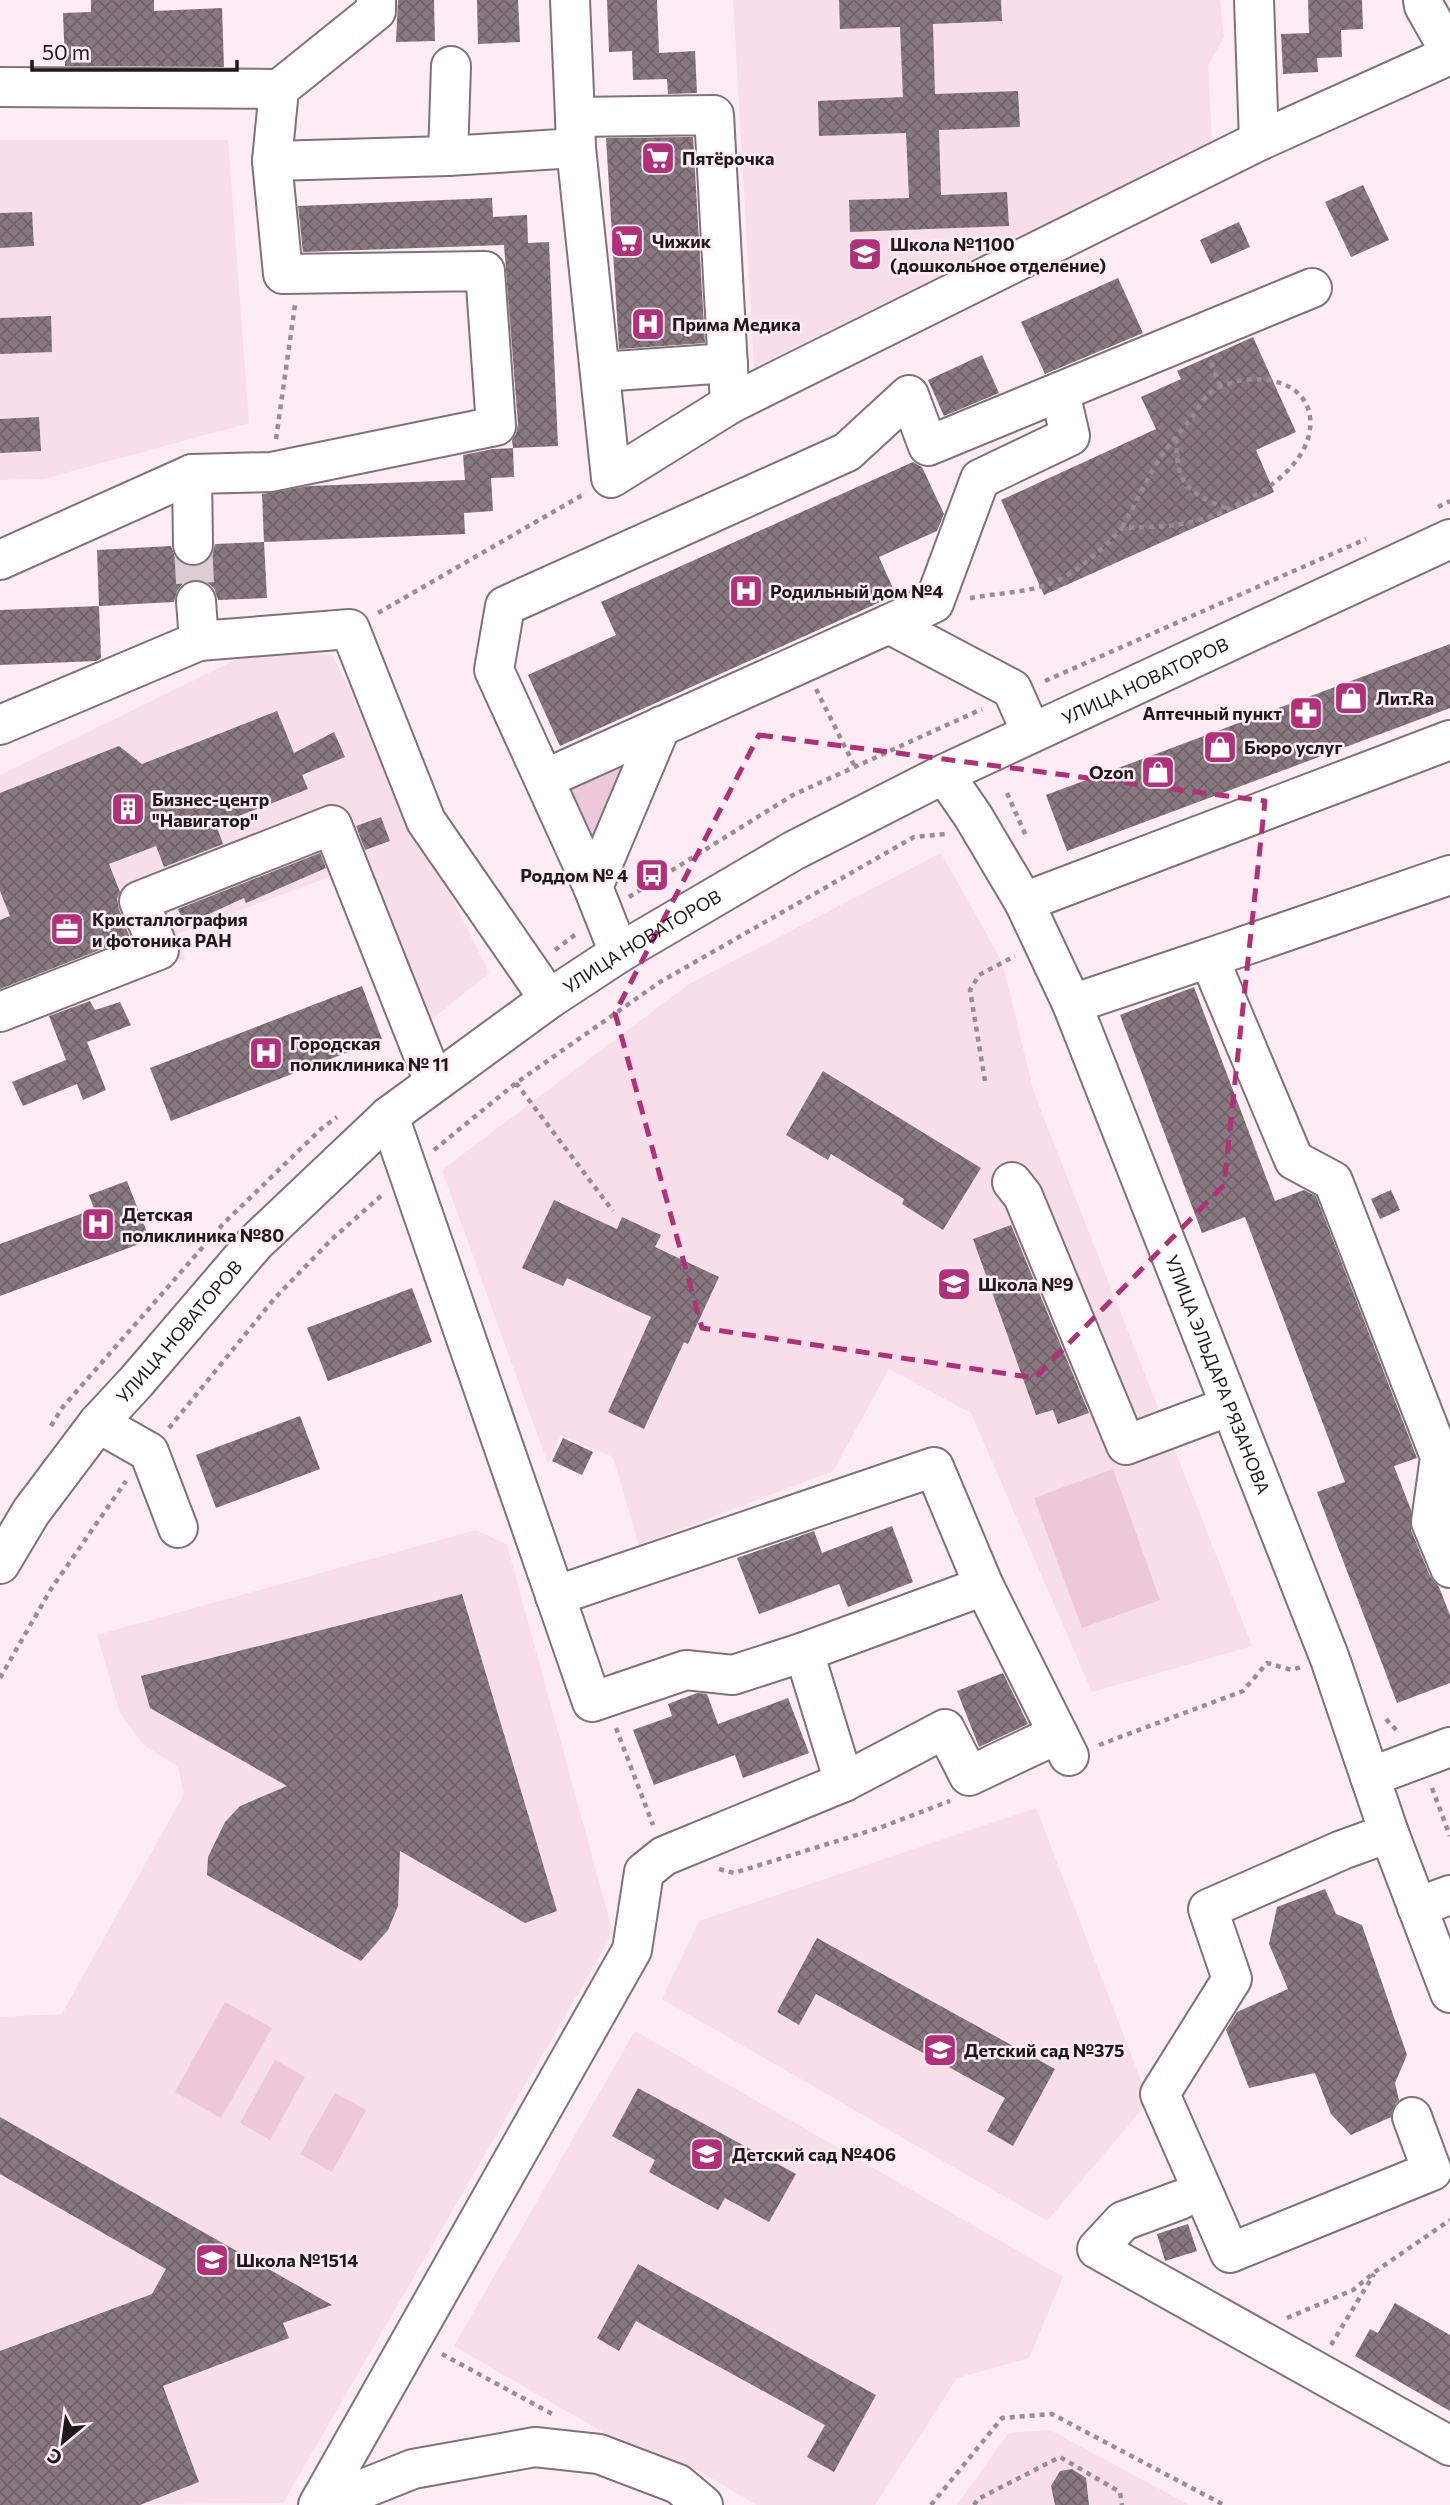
<svg xmlns="http://www.w3.org/2000/svg" width="1450" height="2505" viewBox="0 0 1450 2505" font-family="Commissioner,sans-serif">
<style>
.built{fill:#f7dee8}
.green{fill:#edc8d8}
.building{fill:url(#building-cross-hatch)}
.lines{fill:none;stroke-linecap:round;stroke-linejoin:round}
.minor-tunnel{stroke:#dcccd3;stroke-width:38;stroke-dasharray:38 19;stroke-linecap:butt}
.minor-casing{stroke:#817278;stroke-width:42}
.path{stroke:#9a8e93;stroke-width:4.5;stroke-dasharray:5 5;stroke-linecap:butt}
.minor{stroke:#fff;stroke-width:38}
.marked{fill:none;stroke:#b23079;stroke-width:5;stroke-dasharray:14 9;stroke-linejoin:round}
.labels{text-anchor:middle;dominant-baseline:central;stroke-width:5;stroke-linejoin:round;paint-order:stroke}
.poi-label{font-size:18px;font-weight:bold;fill:#1e191b;stroke:#fdecf3;text-anchor:start}
.street-label{font-size:18px;fill:#1e191b;stroke:#fdecf3}
</style>
<defs>
<pattern id="building-cross-hatch" width="8" height="8" patternUnits="userSpaceOnUse" patternTransform="scale(1.75)"><rect width="8" height="8" fill="#887980"/><path d="M0 0l8 8M0 8l8-8" fill="none" stroke="#6f6268"/></pattern>
</defs>
<rect width="100%" height="100%" fill="#fdecf3"/>
<!-- built -->
<path class="built" d="M733,0H1220L1224,37L1208,66L1212,142L754,367Z
M0,140H228L249,423L43,479L0,480Z
M260,648L332,655L489,973L404,1042L339,873L177,934L185,959L0,1028V775Z
M941,853L1002,962L1034,1093L1252,1646L1092,1692L971,1413L889,1369L833,1471L639,1545L613,1457L561,1435L548,1464L442,1170L689,984Z
M476,1530L507,1545L613,1933L283,2503L0,2505V2017L62,2014L184,1794L178,1767L144,1745L120,1713L97,1635Z
M1036,1808L1149,2101L1047,2221L662,1999L699,1921Z
M635,2031L1063,2277L1029,2358L957,2378L875,2505H757L697,2470L665,2468L454,2346Z
M1050,2430L1189,2505H957L1009,2433Z"/>
<!-- green -->
<path class="green" d="M632,760L591,858L561,792Z
M1113,1469L1160,1600L1082,1628L1034,1498Z
M225,2002L272,2028L221,2118L175,2092Z
M275,2060L305,2077L270,2140L240,2123Z
M335,2093L366,2110L332,2172L300,2154Z"/>
<!-- building -->
<path class="building" d="M91,0H154V11L222,8L224,67L65,66L63,13L91,12Z
M398,0H434L435,41L396,42Z
M477,0H518L520,42L478,44Z
M607,0H657L659,53L695,51L697,93L668,94L667,79L633,80L632,51L609,52Z
M839,0H1001L1002,21L933,24L935,94L1018,91L1020,127L939,130L941,195L1007,192L1009,226L850,232L849,200L909,198L906,133L819,136L818,101L903,97L900,27L840,29Z
M1308,0H1362L1363,29L1341,30L1342,57L1317,58L1318,72L1283,74L1281,34L1309,33Z
M693,137L705,343L619,349L606,138Z
M1363,185L1389,240L1351,257L1325,202Z
M492,198L493,217L527,215L528,243L549,242L558,446L513,448L512,440L516,434L518,424L504,245L303,252L298,206Z
M32,212L34,246L0,248V213Z
M1239,222L1250,247L1211,264L1200,240Z
M1118,278L1143,333L1045,374L1021,322Z
M51,316L52,352L0,354V318Z
M1253,337L1296,432L1256,450L1274,492L1044,595L1001,500L1156,429L1141,397L1181,379L1177,371Z
M982,355L999,393L944,416L928,380Z
M39,417L41,451L0,453V419Z
M513,448L514,477L491,478L493,511L464,513L465,534L264,542L262,494L309,486L465,480L463,455L493,449Z
M913,462L922,467L944,514L937,531L879,557L896,595L560,746L528,675L616,635L601,602Z
M264,542L267,598L218,600L214,588L205,581L195,579L183,583L177,591L174,602L99,606L97,550L171,546L175,557L182,564L194,567L204,564L212,556L215,544Z
M99,606L101,658L96,661L0,665V610Z
M1450,644V708L1067,851L1046,795Z
M277,711L294,753L334,732L345,757L302,775L308,789L216,825L223,844L164,867L156,846L109,864L120,892L117,899L119,909L130,938L0,989V920L10,916L0,891V793L119,746L142,764Z
M381,817L390,841L365,850L356,826Z
M320,853L326,868L246,903L244,898L185,925L178,909Z
M362,986L382,1039L171,1121L150,1068Z
M1194,987L1275,1201L1304,1190L1316,1196L1417,1458L1394,1466L1411,1510V1530L1430,1576L1439,1587L1450,1615V1683L1397,1703L1317,1492L1345,1482L1245,1217L1202,1233L1120,1015Z
M90,1001L95,1010L120,1002L131,1025L87,1042L106,1090L83,1100L77,1084L23,1106L12,1082L66,1060L49,1016Z
M823,1071L981,1168L943,1230L902,1204L904,1199L831,1154L828,1160L786,1135Z
M127,1181L150,1240L0,1296V1244L94,1209L89,1195Z
M1391,1190L1400,1210L1380,1219L1371,1199Z
M554,1200L617,1229L622,1217L661,1235L655,1247L719,1277L688,1344L684,1342L644,1429L608,1412L651,1317L567,1278L563,1286L522,1268Z
M1011,1225L1089,1413L1058,1424L1053,1410L1036,1415L973,1239Z
M412,1288L432,1342L328,1381L307,1328Z
M300,1416L320,1469L216,1508L196,1455Z
M563,1438L593,1452L582,1475L552,1461Z
M892,1526L913,1582L848,1607L839,1584L759,1614L737,1558L814,1531L822,1553Z
M462,1594L557,1911L525,1923L400,1851L398,1906L388,1930L361,1961L207,1875L208,1857L225,1822L240,1806L287,1786L150,1708L141,1676Z
M1003,1673L1028,1724L979,1747L957,1691Z
M697,1693L707,1694L718,1724L788,1698L809,1753L743,1778L735,1755L654,1785L633,1730L672,1716L668,1704Z
M1325,1889L1336,1914L1362,1925L1407,2055L1395,2083L1399,2100L1395,2104L1391,2117L1351,2135L1331,2114L1315,2073L1249,2088L1226,2030L1237,2012L1288,1989L1269,1944L1277,1907Z
M817,1938L1055,2069L1013,2146L987,2131L1005,2098L816,1994L799,2025L777,2012Z
M638,2088L796,2174L769,2222L725,2198L718,2210L649,2172L655,2160L612,2136Z
M0,2117L332,2305L283,2323L289,2338L163,2386L199,2482L140,2505H0V2351L152,2294L166,2269L0,2174Z
M1188,2224L1197,2251L1165,2261L1157,2234Z
M638,2264L876,2395L834,2472L807,2457L825,2425L636,2321L619,2351L597,2338Z
M1395,2303L1450,2335V2411L1355,2356L1370,2329L1378,2333Z
M1072,2469L1086,2478L1089,2505H1055L1051,2486L1060,2471Z"/>
<g class="lines">
<!-- minor-tunnel -->
<path class="minor-tunnel" d="M193,545L196,601"/>
<!-- minor casing -->
<g class="minor-casing">
<g id="minor">
<path d="M570,0L575,117"/>
<path d="M1254,0L1259,141"/>
<path d="M1423,0L1424,6L1450,52"/>
<path d="M0,87L279,89"/>
<path d="M576,148L611,478L730,404L1259,141L1450,55"/>
<path d="M448,156L451,66"/>
<path d="M272,161L448,156L576,148L575,117L714,115L730,404"/>
<path d="M600,372L728,363"/>
<path d="M193,545L192,474L271,472L496,426L485,271L283,274L272,161L279,89L376,11V0"/>
<path d="M0,560L192,474"/>
<path d="M196,601L199,641L350,629L426,821L549,999"/>
<path d="M889,624L934,603L980,479L1070,436L1060,392"/>
<path d="M0,725L199,641"/>
<path d="M558,773L889,624L1012,689L1031,732"/>
<path id="s1" d="M944,774L973,816L1024,902L1072,1004L1330,1659L1389,1833L1450,1993"/>
<path d="M593,887L494,670L505,606L847,452L909,395L928,446L1312,288"/>
<path d="M1024,902L1450,740"/>
<path d="M619,953L593,887L661,726"/>
<path d="M1209,958L1450,875"/>
<path d="M1072,1004L1209,958L1294,1160L1333,1181L1440,1457L1431,1522L1450,1568"/>
<path d="M0,1012L159,950L139,901L332,825L434,1082"/>
<path d="M389,1116L592,1702L686,1670L733,1675L804,1652"/>
<path d="M1012,1182L1023,1196L1126,1445L1230,1406"/>
<path d="M98,1423L149,1452L178,1528"/>
<path id="s2" d="M0,1564L31,1512L98,1423L136,1382L255,1243L389,1116L549,999L619,953L793,851L944,774L1450,539"/>
<path d="M984,1586L1069,1756"/>
<path d="M1370,1777L1450,1747"/>
<path d="M844,1782L945,1729L969,1776L1058,1734"/>
<path d="M1389,1833L1342,1850L1208,1909L1232,1979L1160,2094L1230,2253L1432,2171L1412,2117"/>
<path d="M1417,1907L1450,1895"/>
<path d="M1180,2200L1123,2221L1097,2249L1450,2446"/>
<path d="M318,2505L632,1950L644,1872L664,1856L844,1782L804,1652L984,1586L934,1467L555,1596"/>
<path d="M323,2505L413,2469L535,2447L599,2454L678,2484L703,2505"/>
</g>
</g>
<!-- path -->
<path class="path" d="M1211,363L1221,388
M1176,438C1177,482 1184,492 1226,508
M276,439L295,305
M1438,507L1450,501
M970,598C992,594 1017,593 1040,587C1072,578 1100,552 1122,528C1140,527 1158,527 1175,525C1223,519 1317,475 1310,417C1304,372 1237,371 1209,394C1202,401 1196,412 1190,420C1180,432 1169,444 1160,458C1146,480 1135,505 1122,528
M378,613L586,493
M1045,681L1366,539
M816,689L855,767
M1007,793L1026,836
M629,897L793,795L982,709
M555,950L576,934
M985,1081L970,990L979,975L1015,956
M516,1083L613,1211
M434,1150L516,1083L660,982L914,837L946,834
M51,1426L62,1408L223,1224L321,1129L337,1117
M169,1428L274,1299L332,1239L382,1195
M0,1678L51,1589L126,1481
M1386,1719L1399,1733
M616,1728L653,1825
M1099,1745L1243,1691L1267,1663L1292,1670L1301,1667
M1432,1788L1450,1836
M719,1869L734,1873L879,1828L950,1801
M1287,2318L1353,2290L1376,2271L1450,2220
M1331,2345L1374,2274
M442,2354L554,2415
M931,2505L1002,2418L1052,2414L1224,2505
M974,2505L978,2499L1060,2457L1120,2492L1122,2505"/>
<!-- minor -->
<use href="#minor" class="minor"/>
</g>
<!-- marked area -->
<path class="marked" d="M759,735L1265,801L1224,1185L1035,1378L702,1328L615,1013Z"/>
<!-- icons -->
<defs>
<g id="supermarket-square" transform="scale(1.75)"><rect x="-9" y="-9" width="18" height="18" rx="4" fill="#b23079" stroke="#fdecf3"/><path d="M-6-5.5h2.5l.6 2H6L4.5 2H-2.5L-4.4-4H-6ZM-1.5 3.2a1.3 1.3 0 1 0 .1 0ZM3 3.2a1.3 1.3 0 1 0 .1 0Z" fill="#fff"/></g>
<g id="school-square" transform="scale(1.75)"><rect x="-9" y="-9" width="18" height="18" rx="4" fill="#b23079" stroke="#fdecf3"/><path d="M0-5L7-2L0 1L-7-2ZM-4 1L0 2.5L4 1V4Q0 6-4 4Z" fill="#fff"/></g>
<g id="hospital-square" transform="scale(1.75)"><rect x="-9" y="-9" width="18" height="18" rx="4" fill="#b23079" stroke="#fdecf3"/><path d="M-5-5h3v3.5h4V-5h3V5h-3V1.5h-4V5h-3Z" fill="#fff"/></g>
<g id="shop-square" transform="scale(1.75)"><rect x="-9" y="-9" width="18" height="18" rx="4" fill="#b23079" stroke="#fdecf3"/><path d="M-5-2.5h2.3a2.7 3.5 0 0 1 5.4 0H5L5.5 6h-11ZM-1.5-2.5h3a1.5 2.3 0 0 0-3 0Z" fill="#fff"/></g>
<g id="pharmacy-square" transform="scale(1.75)"><rect x="-9" y="-9" width="18" height="18" rx="4" fill="#b23079" stroke="#fdecf3"/><path d="M-2-6h4v4h4v4h-4v4h-4v-4h-4v-4h4Z" fill="#fff"/></g>
<g id="building-square" transform="scale(1.75)"><rect x="-9" y="-9" width="18" height="18" rx="4" fill="#b23079" stroke="#fdecf3"/><path d="M-4-6H4V6H1V3H-1V6H-4ZM-2.5-4.3h1.7v1.8h-1.7ZM.8-4.3h1.7v1.8H.8ZM-2.5-1h1.7V.8h-1.7ZM.8-1h1.7V.8H.8Z" fill="#fff"/></g>
<g id="bus-square" transform="scale(1.75)"><rect x="-9" y="-9" width="18" height="18" rx="4" fill="#b23079" stroke="#fdecf3"/><path d="M-5-6H5V4H4V6H2V4H-2V6H-4V4H-5ZM-3.5-4V0h7V-4ZM-3.5 1.2v1.5H-2V1.2ZM2 1.2v1.5H3.5V1.2Z" fill="#fff"/></g>
<g id="office-square" transform="scale(1.75)"><rect x="-9" y="-9" width="18" height="18" rx="4" fill="#b23079" stroke="#fdecf3"/><path d="M-6-3h4V-5.5h4V-3h4V5H-6ZM-1-4.5V-3h2v-1.5ZM-6 0V1H6V0Z" fill="#fff"/></g>
</defs>
<g fill-rule="evenodd">
<use href="#supermarket-square" x="658" y="158"/>
<use href="#supermarket-square" x="627" y="241"/>
<use href="#school-square" x="865" y="254"/>
<use href="#hospital-square" x="648" y="324"/>
<use href="#hospital-square" x="746" y="591"/>
<use href="#shop-square" x="1351" y="698"/>
<use href="#pharmacy-square" x="1306" y="713"/>
<use href="#shop-square" x="1220" y="747"/>
<use href="#shop-square" x="1158" y="772"/>
<use href="#building-square" x="128" y="809"/>
<use href="#bus-square" x="652" y="875"/>
<use href="#office-square" x="67" y="929"/>
<use href="#hospital-square" x="266" y="1053"/>
<use href="#hospital-square" x="98" y="1224"/>
<use href="#school-square" x="954" y="1284"/>
<use href="#school-square" x="940" y="2050"/>
<use href="#school-square" x="707" y="2154"/>
<use href="#school-square" x="212" y="2260"/>
</g>
<g class="labels">
<!-- poi labels -->
<g class="poi-label">
<text x="682" y="158">Пятёрочка</text>
<text x="652" y="241">Чижик</text>
<text x="890" y="244">Школа №1100<tspan x="890" dy="21">(дошкольное отделение)</tspan></text>
<text x="672" y="324">Прима Медика</text>
<text x="770" y="591">Родильный дом №4</text>
<text x="1376" y="698">Лит.Ra</text>
<text x="1282" y="713" text-anchor="end">Аптечный пункт</text>
<text x="1244" y="747">Бюро услуг</text>
<text x="1134" y="772" text-anchor="end">Ozon</text>
<text x="152" y="799">Бизнеc-центр<tspan x="152" dy="21">"Навигатор"</tspan></text>
<text x="628" y="875" text-anchor="end">Роддом № 4</text>
<text x="92" y="919">Кристаллография<tspan x="92" dy="21">и фотоника РАН</tspan></text>
<text x="290" y="1043">Городская<tspan x="290" dy="21">поликлиника № 11</tspan></text>
<text x="122" y="1214">Детская<tspan x="122" dy="21">поликлиника №80</tspan></text>
<text x="978" y="1284">Школа №9</text>
<text x="964" y="2050">Детский сад №375</text>
<text x="732" y="2154">Детский сад №406</text>
<text x="236" y="2260">Школа №1514</text>
</g>
<!-- street labels -->
<g class="street-label">
<text stroke="none"><textPath href="#s2" startOffset="1470">УЛИЦА НОВАТОРОВ</textPath></text>
<text stroke="none"><textPath href="#s2" startOffset="903">УЛИЦА НОВАТОРОВ</textPath></text>
<text stroke="none"><textPath href="#s2" startOffset="294">УЛИЦА НОВАТОРОВ</textPath></text>
<text stroke="none"><textPath href="#s1" startOffset="662">УЛИЦА ЭЛЬДАРА РЯЗАНОВА</textPath></text>
</g>
</g>
<!-- north arrow -->
<g transform="translate(63 2442) rotate(209)" stroke="#fdecf3" stroke-width="5" paint-order="stroke">
<path d="M0-5L12 26L0 18L-12 26Z" fill="#1e191b"/>
<text y="-10" font-size="19" font-weight="bold" text-anchor="middle" fill="#1e191b">С</text>
</g>
<!-- scale -->
<path d="M32 60v10h205v-10" fill="none" stroke="#1e191b" stroke-width="3.5"/>
<text x="42" y="60" font-size="21" fill="#1e191b" stroke="#fdecf3" stroke-width="5" paint-order="stroke">50 m</text>
</svg>
